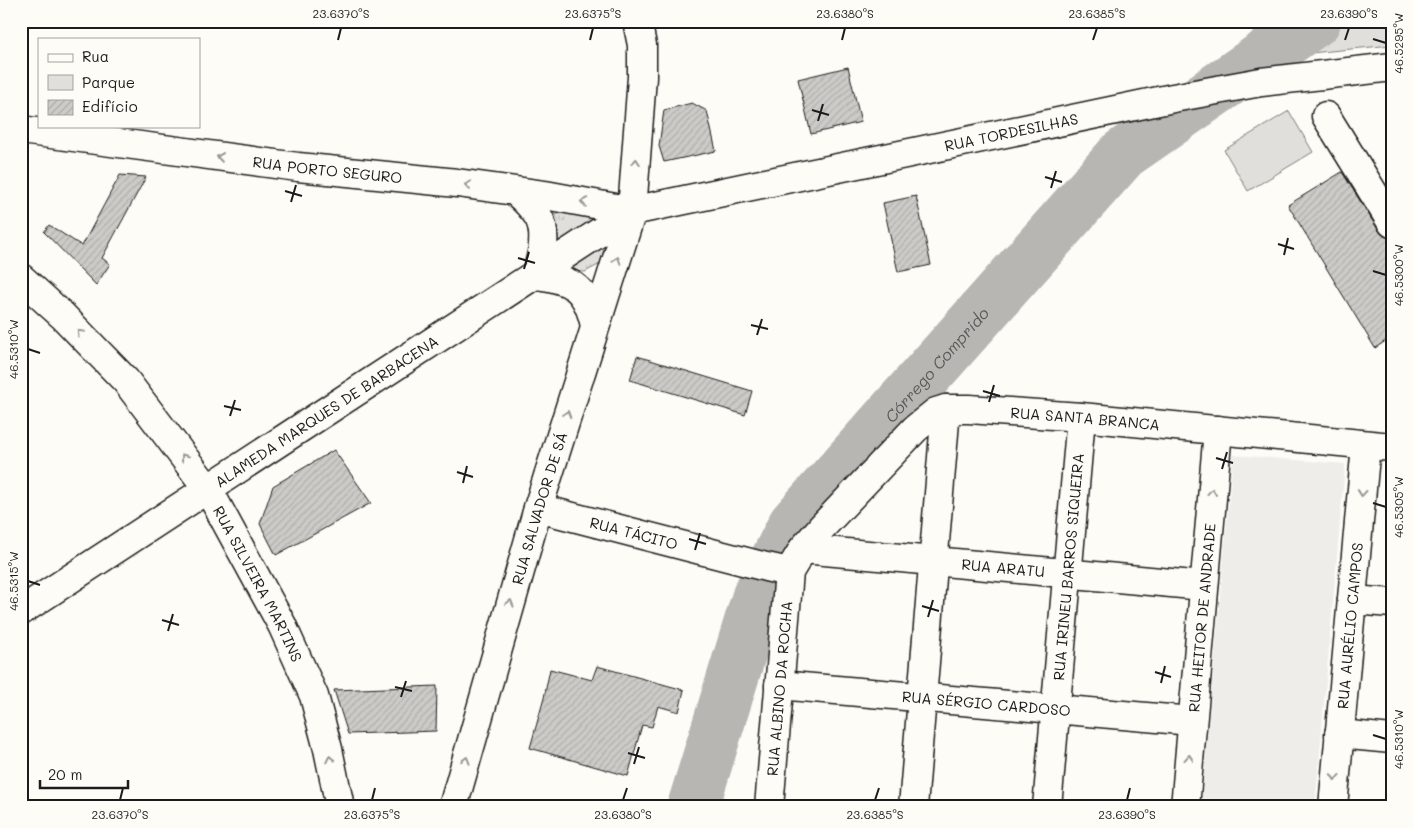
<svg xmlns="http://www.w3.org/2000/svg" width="1413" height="828" font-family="Mali,sans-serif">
  <defs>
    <pattern id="park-tufts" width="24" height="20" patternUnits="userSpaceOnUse" patternTransform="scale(1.25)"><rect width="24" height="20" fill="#e0dfdb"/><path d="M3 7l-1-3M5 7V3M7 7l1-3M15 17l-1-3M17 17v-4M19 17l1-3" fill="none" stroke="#c0bfbb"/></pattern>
    <pattern id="building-hatch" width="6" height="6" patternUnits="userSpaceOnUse" patternTransform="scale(1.25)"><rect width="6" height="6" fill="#cccbc8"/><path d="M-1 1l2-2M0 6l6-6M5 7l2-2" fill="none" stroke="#afaeab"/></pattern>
  </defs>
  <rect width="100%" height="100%" fill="#fdfcf7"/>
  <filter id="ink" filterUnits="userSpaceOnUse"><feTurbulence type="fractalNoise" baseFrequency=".02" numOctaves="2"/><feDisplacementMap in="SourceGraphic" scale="10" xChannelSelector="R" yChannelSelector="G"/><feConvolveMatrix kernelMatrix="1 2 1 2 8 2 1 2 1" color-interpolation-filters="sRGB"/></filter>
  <g filter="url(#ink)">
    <path fill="#eeede9" d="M1233 455 1345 464 1315 807H1201Z"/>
    <path fill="#e0dfdb" stroke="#7e7e7c" d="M1269 21H1392V45L1249 59 1262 25Z
      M1289 111 1313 152 1248 191 1224 150Z"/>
    <path fill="url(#park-tufts)" stroke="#7e7e7c" d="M569 208 594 211 614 247 604 262 585 272 568 271 548 244 553 217Z"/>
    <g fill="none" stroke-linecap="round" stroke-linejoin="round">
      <path stroke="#b7b6b2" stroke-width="52" id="s1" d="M693 807 758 596 794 524 1123 154 1315 21"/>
    </g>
    <path fill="url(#building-hatch)" stroke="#1c1c1c" d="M848 67 861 122 811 134 798 79Z
      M692 103 707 111 716 151 664 162 659 146 664 110Z
      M1342 172 1379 231 1384 236 1392 239V337L1375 348 1288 205Z
      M120 175 146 177 102 258 110 264 96 285 44 232 49 225 82 246Z
      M916 196 931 265 898 272 883 203Z
      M637 356 752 391 745 415 630 380Z
      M334 450 371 503 276 555 260 524 273 486Z
      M597 666 684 690 679 712 658 706 652 727 642 725 628 776 530 748 544 698 550 669 592 680Z
      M437 686 436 731 348 734 334 690Z"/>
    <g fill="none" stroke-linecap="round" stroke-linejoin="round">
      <defs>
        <g id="minor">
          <path d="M1326 116 1392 223"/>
          <path id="s2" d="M21 130 298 167 457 183 545 195 632 211 1173 98 1261 82 1392 67"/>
          <path d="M516 192C524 199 532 207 538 216 548 233 542 257 536 275 573 279 587 289 595 326"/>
          <path id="s3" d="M21 278 63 316 126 381 208 489 282 625 314 696 328 749 340 807"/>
          <path id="s4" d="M538 508 766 567 789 572"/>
          <path id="s5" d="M803 549 1204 586"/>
          <path d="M1352 600 1392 603"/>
          <path id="s6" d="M21 611 632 211"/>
          <path id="s7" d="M779 685 1192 721"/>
          <path d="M1339 734 1392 739"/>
          <path id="s8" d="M453 807 538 508 632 211 642 77V45L637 21"/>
          <path id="s9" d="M769 807 789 572 803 549 821 528 915 429 936 412 946 409H969L1081 417 1392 447"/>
          <path d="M913 807 946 409"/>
          <path id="s10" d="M1047 807 1081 417"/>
          <path id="s11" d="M1185 807 1218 430"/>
          <path id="s12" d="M1333 807 1366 445"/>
        </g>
      </defs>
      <use href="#minor" stroke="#1c1c1c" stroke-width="31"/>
      <use href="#minor" stroke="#fdfcf7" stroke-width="28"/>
    </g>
    <defs><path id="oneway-chevron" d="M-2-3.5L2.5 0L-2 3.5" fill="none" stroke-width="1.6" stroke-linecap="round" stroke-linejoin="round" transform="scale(1.25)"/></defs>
    <g stroke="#989794">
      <use href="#oneway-chevron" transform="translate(220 157) rotate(-172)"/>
      <use href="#oneway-chevron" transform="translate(636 162) rotate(-86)"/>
      <use href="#oneway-chevron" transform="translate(468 185) rotate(-172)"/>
      <use href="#oneway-chevron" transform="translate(584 202) rotate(-170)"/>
      <use href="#oneway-chevron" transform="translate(617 260) rotate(-72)"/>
      <use href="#oneway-chevron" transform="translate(80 333) rotate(-134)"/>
      <use href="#oneway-chevron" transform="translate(567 414) rotate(-72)"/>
      <use href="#oneway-chevron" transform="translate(184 457) rotate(-127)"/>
      <use href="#oneway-chevron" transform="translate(1212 492) rotate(-85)"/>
      <use href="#oneway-chevron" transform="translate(1362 493) rotate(95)"/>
      <use href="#oneway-chevron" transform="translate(510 603) rotate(-74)"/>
      <use href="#oneway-chevron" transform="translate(1189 758) rotate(-85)"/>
      <use href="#oneway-chevron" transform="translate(330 759) rotate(-102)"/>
      <use href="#oneway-chevron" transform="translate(466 760) rotate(-74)"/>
      <use href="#oneway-chevron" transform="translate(1335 777) rotate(95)"/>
    </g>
  </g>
  <path fill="none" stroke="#1c1c1c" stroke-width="2" d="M1373 39 1386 43M338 40 341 28M590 40 593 28M842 40 845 28M1093 40 1097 28M1345 40 1349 28M812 110 829 115M818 121 823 104M1045 177 1062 182M1051 188 1056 171M285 191 302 196M291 202 296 185M1278 244 1294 249M1284 255 1288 238M518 258 535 263M524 269 529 252M1373 271 1386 275M751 325 768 329M757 335 762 319M28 349 40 353M983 391 1000 396M989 402 994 385M224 406 241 410M230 416 235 400M1216 458 1233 463M1222 469 1227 452M457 472 473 477M463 483 467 466M1373 503 1386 507M689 539 706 544M695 550 700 533M28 581 40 585M922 606 939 611M928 617 933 600M162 620 179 625M168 631 173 614M1155 672 1171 677M1161 683 1165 666M395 687 412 691M401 697 406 681M1373 735 1386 739M628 753 645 758M634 764 639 747M120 800 123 788M372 800 375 788M623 800 627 788M875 800 879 788M1127 800 1130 788"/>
  <g text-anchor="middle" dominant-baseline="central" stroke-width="4" stroke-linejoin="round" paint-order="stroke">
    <g font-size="15" fill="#1c1c1c" stroke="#fdfcf7">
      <text stroke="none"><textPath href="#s2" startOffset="1004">RUA TORDESILHAS</textPath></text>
      <text stroke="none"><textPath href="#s2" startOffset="309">RUA PORTO SEGURO</textPath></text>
      <text stroke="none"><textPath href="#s6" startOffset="365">ALAMEDA MARQUES DE BARBACENA</textPath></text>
      <text stroke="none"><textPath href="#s9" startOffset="604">RUA SANTA BRANCA</textPath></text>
      <text stroke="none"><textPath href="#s8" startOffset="311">RUA SALVADOR DE SÁ</textPath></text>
      <text stroke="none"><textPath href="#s4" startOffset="99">RUA TÁCITO</textPath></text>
      <text stroke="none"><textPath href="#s5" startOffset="201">RUA ARATU</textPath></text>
      <text stroke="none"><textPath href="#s10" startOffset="241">RUA IRINEU BARROS SIQUEIRA</textPath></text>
      <text stroke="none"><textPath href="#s3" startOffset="390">RUA SILVEIRA MARTINS</textPath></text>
      <text stroke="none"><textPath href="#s11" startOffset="190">RUA HEITOR DE ANDRADE</textPath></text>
      <text stroke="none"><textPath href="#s12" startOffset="182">RUA AURÉLIO CAMPOS</textPath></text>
      <text stroke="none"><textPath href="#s9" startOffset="119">RUA ALBINO DA ROCHA</textPath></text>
      <text stroke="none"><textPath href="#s7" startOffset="208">RUA SÉRGIO CARDOSO</textPath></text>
    </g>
    <g font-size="16" font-style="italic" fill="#5a5a58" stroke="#fdfcf7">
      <text stroke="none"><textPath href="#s1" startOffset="515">Córrego Comprido</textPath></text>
    </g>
  </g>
  <rect width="1413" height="828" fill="none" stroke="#fdfcf7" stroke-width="55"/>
  <rect x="38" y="38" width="162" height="90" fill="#fdfcf7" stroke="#a3a29f"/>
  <rect x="48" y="54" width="25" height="8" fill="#fdfcf7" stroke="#a3a29f"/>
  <text x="82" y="62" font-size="15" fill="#1c1c1c">Rua</text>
  <rect x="48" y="75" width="25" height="15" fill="#e0dfdb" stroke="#a3a29f"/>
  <text x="82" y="88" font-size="15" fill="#1c1c1c">Parque</text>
  <rect x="48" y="100" width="25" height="15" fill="url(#building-hatch)" stroke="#a3a29f"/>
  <text x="82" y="112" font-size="15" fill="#1c1c1c">Edifício</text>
  <path d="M40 780v8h88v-8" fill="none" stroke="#1c1c1c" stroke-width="2.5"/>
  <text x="48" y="780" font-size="15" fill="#1c1c1c" stroke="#fdfcf7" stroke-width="4" paint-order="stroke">20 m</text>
  <rect x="28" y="28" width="1358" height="772" fill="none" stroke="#1c1c1c" stroke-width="2"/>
  <g font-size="12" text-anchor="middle" fill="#1c1c1c">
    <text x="341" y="18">23.6370°S</text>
    <text x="593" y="18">23.6375°S</text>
    <text x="845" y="18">23.6380°S</text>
    <text x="1097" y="18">23.6385°S</text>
    <text x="1349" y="18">23.6390°S</text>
    <text transform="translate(1399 43) rotate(-90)" y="4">46.5295°W</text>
    <text transform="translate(1399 275) rotate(-90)" y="4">46.5300°W</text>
    <text transform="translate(14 349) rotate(-90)" y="4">46.5310°W</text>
    <text transform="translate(1399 507) rotate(-90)" y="4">46.5305°W</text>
    <text transform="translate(14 581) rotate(-90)" y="4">46.5315°W</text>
    <text transform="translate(1399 739) rotate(-90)" y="4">46.5310°W</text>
    <text x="120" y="819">23.6370°S</text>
    <text x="372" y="819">23.6375°S</text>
    <text x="623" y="819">23.6380°S</text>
    <text x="875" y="819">23.6385°S</text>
    <text x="1127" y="819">23.6390°S</text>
  </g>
</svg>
